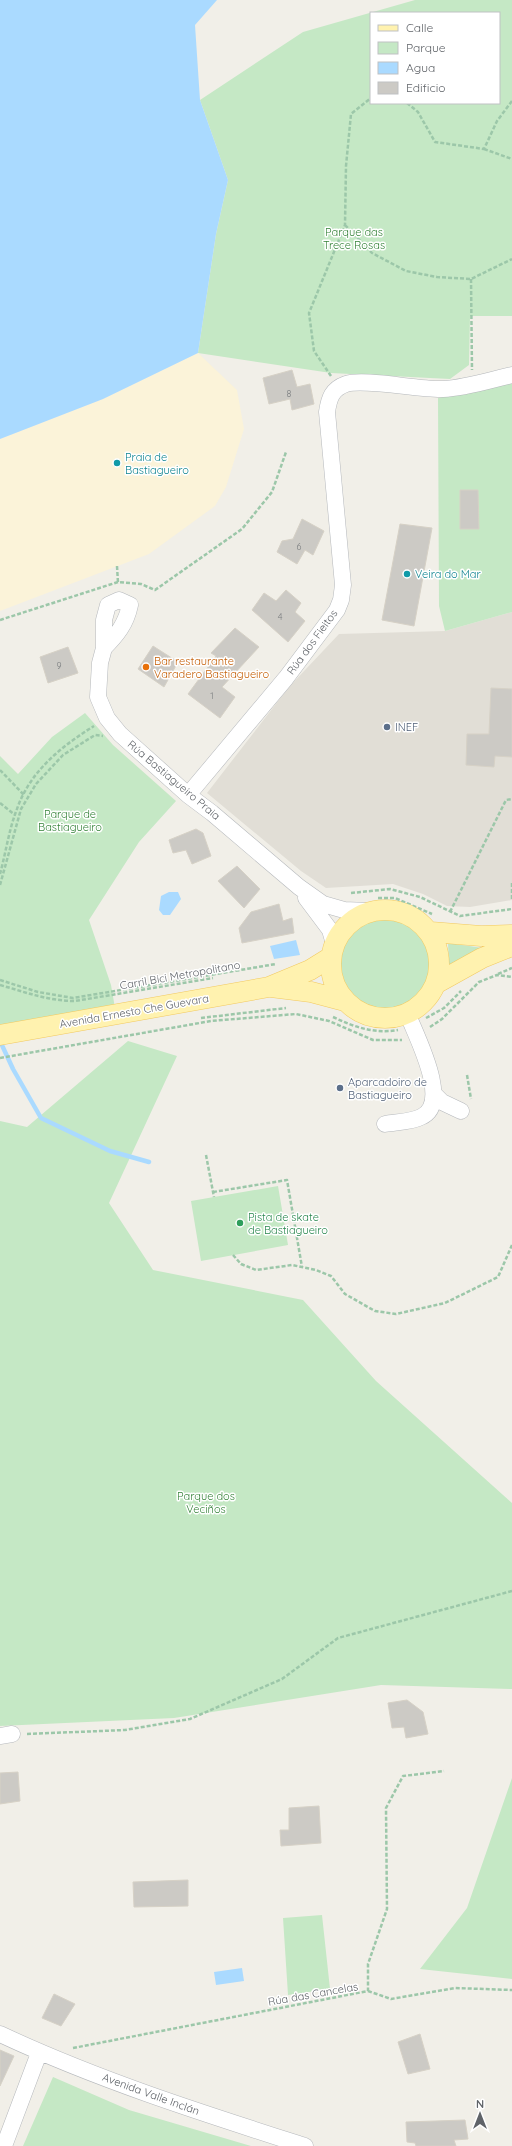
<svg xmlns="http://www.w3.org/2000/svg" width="512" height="2146" font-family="Quicksand,sans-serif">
  <rect width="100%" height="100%" fill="#f1efe8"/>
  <path fill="#e1ded6" d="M512 612V900L470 907 447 906 423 894 393 884 326 888 301 871 207 793 289 687 339 634 445 631Z"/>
  <path fill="#c5e8c5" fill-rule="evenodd" d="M415 0H512V316H470L469 365 450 379 331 373 198 353 216 234 228 180 200 100 303 32ZM371 13H499V103H371Z
    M512 382V612L445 631 439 606 438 398Z
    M85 713 113 745 176 801 139 842 89 920 111 985 115 1008 0 1027V756L18 774 52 737Z
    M339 964a46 46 0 1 1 92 0a46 46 0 1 1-92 0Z
    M448 943 483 948 449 965Z
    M128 1041 177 1056 109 1203 153 1270 303 1300 376 1381 512 1503V1689L381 1685 174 1718 0 1726V1121L27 1127Z
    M278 1186 288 1245 201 1261 191 1201Z
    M512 1778V1979L420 1969 467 1908Z
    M322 1915 330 1989 288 1995 283 1918Z
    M53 2077 129 2110 251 2146H23Z"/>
  <path fill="#fbf3d9" d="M198 353 237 390 244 429 226 487 215 506 149 554 0 611V439L103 399Z"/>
  <path fill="#aadaff" d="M0 0H217L195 25 200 100 228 180 216 234 198 353 103 399 0 439Z
    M169 892H178L181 899 170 915H163L159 910 161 896Z
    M296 940 300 955 274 959 270 946Z
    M242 1968 244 1981 216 1985 214 1972Z"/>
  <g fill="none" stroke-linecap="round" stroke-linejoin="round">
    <path stroke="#aadaff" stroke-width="4.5" d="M0 1041 13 1069 41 1118 110 1151 149 1162"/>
  </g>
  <path fill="#cccac5" stroke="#d6d1c6" d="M292 370 297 387 310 384 314 404 292 410 290 399 269 404 263 378Z
    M460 490H478L479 529H460Z
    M302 519 324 531 313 555 305 550 297 564 277 552 282 541 293 539Z
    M400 524 432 528 414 626 382 620Z
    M286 590 301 603 295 612 305 621 288 642 252 610 264 593 276 601Z
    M235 628 259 647 222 687 235 697 220 718 188 694 216 656 211 653Z
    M153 646 178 662 164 687 138 669Z
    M68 647 78 673 48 683 40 657Z
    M491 688 512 689V757L495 756 494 767 466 765 467 734H489Z
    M196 829 203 833 211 856 192 864 186 850 173 853 169 840Z
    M237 866 260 889 244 908 218 881Z
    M279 904 283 921 292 918 294 933 242 943 239 928 251 912Z
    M407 1700 423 1712 428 1734 406 1738 404 1727 392 1728 388 1703Z
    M18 1772 20 1801 0 1804V1773Z
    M319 1806 321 1843 281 1846 280 1830H289V1808Z
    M188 1880V1906L134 1907 133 1882Z
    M54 1994 75 2004 61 2026 42 2018Z
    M420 2034 430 2069 408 2074 398 2042Z
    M0 2050 14 2056 0 2086Z
    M465 2120 468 2139 454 2140 456 2146H416L415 2143 407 2142 406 2122Z"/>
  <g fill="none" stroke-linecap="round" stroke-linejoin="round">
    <defs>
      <path id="minor" d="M104 648C117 635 126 624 130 605L119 600 108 605 104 620V648L100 663 98 697 107 718 120 734 188 795 212 813 299 887 323 904 344 910 369 911
        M188 795 286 678 337 610 341 600 343 585 327 412C329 398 332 389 346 384 364 378 419 390 443 389 466 388 490 380 512 375
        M306 898 330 930 334 944
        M434 1094 442 1102 461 1111
        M385 1124C396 1122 411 1122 421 1117 452 1104 416 1036 408 1015
        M0 1736 12 1734
        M0 2034C98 2080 202 2113 305 2146
        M4 2146 39 2053"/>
      <path id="major" d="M331 964a54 54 0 1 1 108 0a54 54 0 1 1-108 0Z
        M431 932 481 936 512 935
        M437 983 482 958 512 946
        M271 987 311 992 345 1001
        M0 1035 269 987 310 970 331 957"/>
    </defs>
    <use href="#minor" stroke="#b5b8bc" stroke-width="17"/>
    <use href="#major" stroke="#f2c960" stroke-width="21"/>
    <path stroke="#9cc7a9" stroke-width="2.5" stroke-dasharray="4 2" stroke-linecap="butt" d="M407 103 418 112 435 142 484 149 497 121 512 101
      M484 149 512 159
      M345 225 372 253 406 271 437 277 471 279 512 259
      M471 279 472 370
      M331 376 314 351 309 313 345 225 346 166 351 114 371 98
      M117 566 118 583
      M0 620 118 582 141 584 155 590 242 529 272 492 286 452
      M0 770 24 795
      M0 803 15 815
      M0 874C6 852 9 829 17 809 30 771 62 746 94 726
      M512 883V901
      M0 885 21 809 36 784 63 755 95 735 103 736
      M351 893 390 889 420 897 460 916 512 909
      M378 898H395L432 914
      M450 912 506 800 512 799
      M498 974 512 968
      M0 980 38 992 73 998 276 964
      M0 985C25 992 48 1001 75 1001L213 978
      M333 1017C354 1027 374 1034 398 1030
      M201 1018 286 1008
      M426 1018 444 1008 461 991
      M430 1027 442 1019 479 982 497 975 512 977
      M0 1058 211 1021 296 1014 329 1021 373 1040H402
      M467 1075 471 1099
      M206 1155 214 1197
      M213 1192 287 1180 302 1267
      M233 1255 241 1264 256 1270 292 1265 316 1270 331 1276 345 1294 375 1311 396 1314 445 1303 498 1277 512 1245
      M27 1734 125 1730 190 1719 282 1679 338 1638 512 1591
      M368 1991 391 1999 455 1988 512 1990
      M73 2048 368 1991V1964L387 1909 386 1808 403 1776 444 1771"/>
    <use href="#minor" stroke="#fff" stroke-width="16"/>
    <use href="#major" stroke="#fff2af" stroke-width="20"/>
  </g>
  <g fill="#0f9aa8" stroke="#fff" stroke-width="1.5">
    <circle cx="117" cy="463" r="4"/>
    <circle cx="407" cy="574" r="4"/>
  </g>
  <circle fill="#e8710a" stroke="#fff" stroke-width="1.5" cx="146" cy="667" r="4"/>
  <g fill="#5c6f8a" stroke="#fff" stroke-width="1.5">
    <circle cx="387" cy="727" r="4"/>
    <circle cx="340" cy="1088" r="4"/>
  </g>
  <circle fill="#2e9e5b" stroke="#fff" stroke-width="1.5" cx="240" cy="1223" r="4"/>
  <g text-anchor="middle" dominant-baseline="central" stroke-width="3" stroke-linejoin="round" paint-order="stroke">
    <g font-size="9" fill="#7a7d7f">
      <text x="289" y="393">8</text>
      <text x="299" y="546">6</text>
      <text x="280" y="616">4</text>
      <text x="59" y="665">9</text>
      <text x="212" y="695">1</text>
    </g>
    <g font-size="11" fill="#348238" stroke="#fff">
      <text x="354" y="232">Parque das<tspan x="354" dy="13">Trece Rosas</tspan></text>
      <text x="70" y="814">Parque de<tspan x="70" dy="13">Bastiagueiro</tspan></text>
      <text x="206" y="1496">Parque dos<tspan x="206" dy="13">Veciños</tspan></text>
    </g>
    <g font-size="11" fill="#0d838f" stroke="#fff" text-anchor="start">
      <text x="125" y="457">Praia de<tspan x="125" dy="13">Bastiagueiro</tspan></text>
      <text x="415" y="574">Veira do Mar</text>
    </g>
    <g font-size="11" fill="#5f6368" stroke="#fff">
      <text transform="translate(312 642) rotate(-54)">Rúa dos Fieitos</text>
      <text transform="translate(174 780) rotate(40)">Rúa Bastiagueiro Praia</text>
      <text transform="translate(180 975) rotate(-10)">Carril Bici Metropolitano</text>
      <text transform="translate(134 1011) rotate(-10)">Avenida Ernesto Che Guevara</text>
      <text transform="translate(313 1994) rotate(-10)">Rúa das Cancelas</text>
      <text transform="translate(151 2094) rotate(20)">Avenida Valle Inclán</text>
    </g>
    <g font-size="11" fill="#c56008" stroke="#fff" text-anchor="start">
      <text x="154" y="661">Bar restaurante<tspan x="154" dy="13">Varadero Bastiagueiro</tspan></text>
    </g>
    <g font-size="11" fill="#4e5e75" stroke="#fff" text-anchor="start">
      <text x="395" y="727">INEF</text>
      <text x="348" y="1082">Aparcadoiro de<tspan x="348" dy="13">Bastiagueiro</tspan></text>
    </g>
    <g font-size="11" fill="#27864d" stroke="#fff" text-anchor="start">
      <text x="248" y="1217">Pista de skate<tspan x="248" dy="13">de Bastiagueiro</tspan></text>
    </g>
  </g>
  <rect x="370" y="12" width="130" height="92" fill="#ffffff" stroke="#bfc1c3"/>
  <rect x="378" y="25" width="20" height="6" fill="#fff2af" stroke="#bfc1c3"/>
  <text x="406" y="32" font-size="12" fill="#5f6368">Calle</text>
  <rect x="378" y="42" width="20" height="12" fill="#c5e8c5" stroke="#bfc1c3"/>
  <text x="406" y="52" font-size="12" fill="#5f6368">Parque</text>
  <rect x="378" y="62" width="20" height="12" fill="#aadaff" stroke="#bfc1c3"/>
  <text x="406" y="72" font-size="12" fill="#5f6368">Agua</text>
  <rect x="378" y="82" width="20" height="12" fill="#cccac5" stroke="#bfc1c3"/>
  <text x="406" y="92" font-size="12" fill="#5f6368">Edificio</text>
  <g transform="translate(480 2114)" stroke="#ffffff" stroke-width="3" paint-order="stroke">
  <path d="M0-3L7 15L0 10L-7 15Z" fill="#5f6368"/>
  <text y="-6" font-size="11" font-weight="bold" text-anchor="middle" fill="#5f6368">N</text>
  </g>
</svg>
